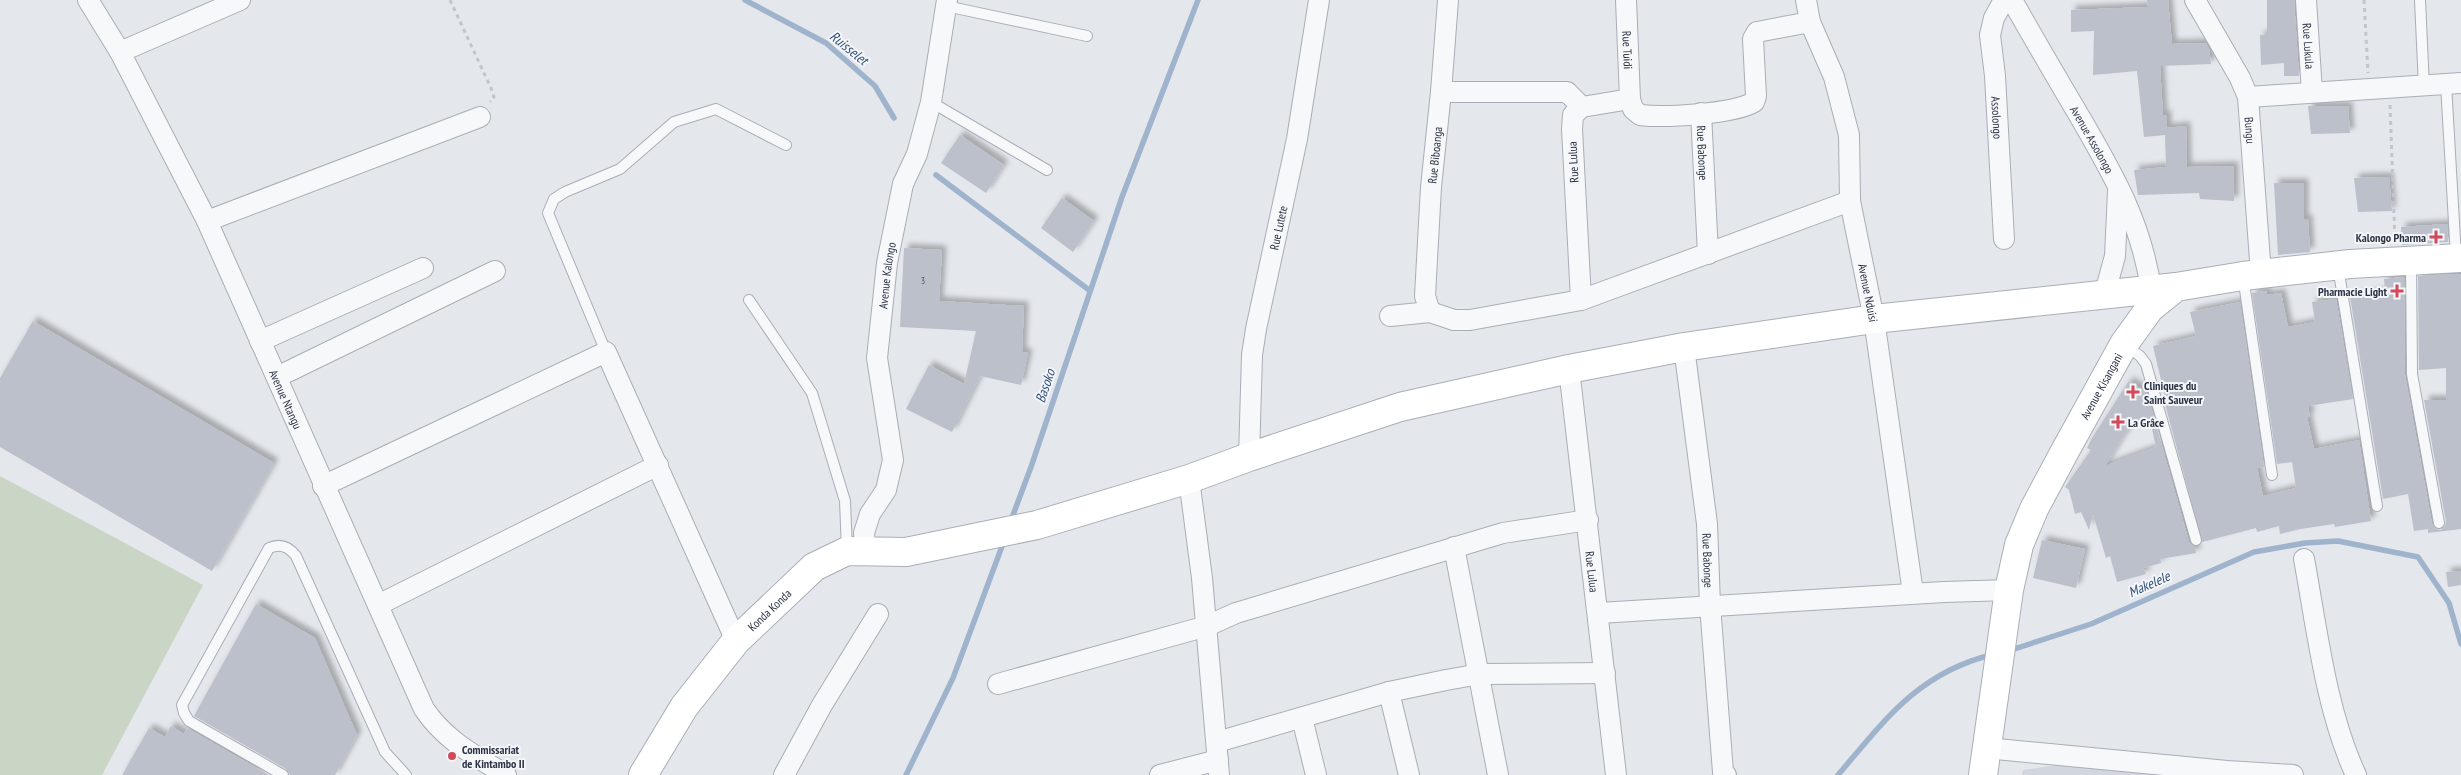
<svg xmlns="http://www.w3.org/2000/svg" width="2461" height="775" font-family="'PT Sans Narrow',sans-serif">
  <defs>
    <filter id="shadow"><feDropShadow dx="4.5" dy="-4.5" stdDeviation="2.5" flood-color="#0004"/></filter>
  </defs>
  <rect width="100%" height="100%" fill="#e4e7ec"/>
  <path fill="#d2d6de" d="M2057 765 2151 772 2181 775H2022L2023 770Z"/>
  <path fill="#c9d6c5" d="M0 476 203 585 102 775H0Z"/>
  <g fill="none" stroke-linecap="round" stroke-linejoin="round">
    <path stroke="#9fb4cc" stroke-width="5.5" d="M745 0 826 43 875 86 894 118
      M936 175 1089 290
      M1010 523 1031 467 1122 197 1198 0
      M2008 651 2091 624 2254 552 2305 543 2338 541 2418 557 2449 603 2461 644
      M906 775 953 678 1004 541
      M1838 775C1884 721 1918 673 1991 655"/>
  </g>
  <path fill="#bbc0ca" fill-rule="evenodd" filter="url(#shadow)" d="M2147 0H2168L2172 44 2206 43 2209 49 2211 64 2160 66 2163 115H2167V128L2186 126 2187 167 2234 166V201L2200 199 2199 193 2138 195 2134 170 2166 167 2165 135 2144 137 2137 71 2093 75 2094 31 2071 32V10L2148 7Z
    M2267 0H2294L2299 76H2284V63L2261 65 2260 35H2267Z
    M2308 106H2348L2350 133 2311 134Z
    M960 135 1004 165 986 193 941 163Z
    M2389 177 2392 211 2358 212 2354 178Z
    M2274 183H2304V219H2308L2310 252 2278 255Z
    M1062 198 1094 221 1073 252 1041 228Z
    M2447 224 2448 242 2402 245 2401 227Z
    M904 248 942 250 939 301 1024 306 1022 352 1028 353 1021 385 980 376 952 432 906 409 929 365 964 384 976 331 900 327Z
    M2451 274H2461V529L2428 533V529L2414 531 2408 494 2383 499 2350 297 2385 292 2384 279 2404 277 2405 375 2432 524 2436 529 2441 530 2445 526 2446 522 2424 400H2446V368L2419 370 2418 276Z
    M2266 291 2267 295 2281 293 2288 327 2315 322 2312 302 2336 299 2353 399 2308 406 2310 417H2307L2314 449 2359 440 2371 521 2335 527 2334 524 2300 529 2280 534 2279 526 2257 532 2256 528 2202 542 2165 404 2167 406 2153 346 2196 336 2190 312 2240 302 2264 467 2257 468 2263 496 2296 488 2292 462 2277 464 2252 293Z
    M33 321 274 463 212 571 0 447V378Z
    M2129 381 2147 393 2189 542 2195 547 2196 553 2160 559 2161 563 2143 568 2146 574 2117 582 2110 556 2106 558 2093 514 2089 530 2081 512 2075 514 2069 490 2065 487 2091 450 2087 448 2092 438ZM2150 420 2156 447 2105 466 2131 424Z
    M2042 540 2085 549 2076 588 2033 578Z
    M2460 571 2461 585 2448 587 2446 572Z
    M256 604 315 638 357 735 335 775H290L286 769 194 716Z
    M171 726 184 734 187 728 269 775H122L149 728 165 737Z"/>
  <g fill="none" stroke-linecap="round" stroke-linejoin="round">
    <defs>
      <path id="lane" d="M2420 0 2424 87
        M946 6 1087 36
        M2446 84 2456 257
        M931 102 1047 170
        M2411 261 2412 374 2439 523
        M2338 267 2377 506
        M2243 276 2272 475
        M749 300 812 393 845 501 847 550
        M2125 345 2140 356 2146 364 2196 540
        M606 352 548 213 554 199 565 192 620 169 674 122 716 109 786 145
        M283 775 189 721 184 713 182 705 269 548C281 543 289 547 296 556L385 752 406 775"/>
      <g id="street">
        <path id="s1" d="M88 0 120 52 207 221 424 709C445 740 474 755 506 775"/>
        <path id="s2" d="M1626 0 1630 99 1633 109 1640 115C1664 118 1734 114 1754 102L1756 96 1753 39 1757 32 1810 22"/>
        <path id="s3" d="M1806 0 1810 22 1834 77 1849 135 1850 201 1874 319 1913 593"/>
        <path id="s4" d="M2004 0 1994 18 1990 35 1995 76 2004 239"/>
        <path id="s5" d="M2012 0C2033 37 2055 75 2077 112 2111 171 2141 220 2151 289"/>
        <path id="s6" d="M2195 0 2240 78 2248 97 2261 274"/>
        <path id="s7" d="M2306 0 2312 92"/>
        <path d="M120 52 240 0"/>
        <path d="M1441 92H1567L1582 107"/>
        <path d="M2248 97C2319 92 2390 88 2461 83"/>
        <path id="s8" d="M1701 113 1708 254"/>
        <path d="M207 221 480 117"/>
        <path d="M2104 296 2115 256 2118 191"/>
        <path d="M1581 300 1572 129 1573 115 1582 107 1630 99"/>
        <path id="s9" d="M1430 312 1425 296 1431 187 1441 92 1448 0"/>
        <path d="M1390 316 1430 312 1454 320H1470L1581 300 1850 201"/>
        <path d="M260 341 423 268"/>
        <path id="s10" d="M1684 347 1707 524 1710 605 1723 772 1726 775"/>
        <path id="s11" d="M1569 369 1616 775"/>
        <path d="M277 377 495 271"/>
        <path id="s12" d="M1249 457 1252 355 1256 329 1297 139 1319 0"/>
        <path d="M1189 479 1202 578 1219 775"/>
        <path d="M323 486 606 352 736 641"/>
        <path d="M1454 547 1498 775"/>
        <path id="s13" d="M865 551 864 533 870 514 886 490 893 460 877 358 887 263 903 184 917 154 931 102 947 0"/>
        <path d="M2304 559C2317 629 2326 711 2356 775"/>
        <path d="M378 605 658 465"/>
        <path d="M1599 613 1944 592 2009 590"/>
        <path d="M998 684 1207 626 1236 613 1503 533 1588 520"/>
        <path d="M1389 692 1409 775"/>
        <path d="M1302 718 1316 775"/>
        <path d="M1217 742 1389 692 1446 680 1480 674 1605 673"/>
        <path d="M1986 748 2227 771 2293 775"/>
        <path d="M784 775 822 705 878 614"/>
        <path d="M1160 775 1218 760"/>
      </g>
      <g id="secondary">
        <path id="s14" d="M643 775 684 707 736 641 814 567 847 551 906 552 1037 525 1189 479 1249 457 1400 407 1569 369 1684 347 1874 319 2176 287"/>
        <path id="s15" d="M1983 775 2009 590 2019 545 2034 509 2065 451 2124 344 2150 308 2176 287 2243 276 2350 264 2461 258"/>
      </g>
    </defs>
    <use href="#lane" stroke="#a9aeb7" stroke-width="12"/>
    <use href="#street" stroke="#a9aeb7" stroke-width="22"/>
    <use href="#secondary" stroke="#a9aeb7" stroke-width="30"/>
    <path stroke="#c2c5cb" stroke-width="3" stroke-dasharray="4 4" stroke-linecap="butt" d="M450 0 491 88 494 97 490 102
      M2364 0 2368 73
      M2390 105 2395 241"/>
    <use href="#lane" stroke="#f7f8fa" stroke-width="10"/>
    <use href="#street" stroke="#f7f8fa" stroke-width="20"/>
    <use href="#secondary" stroke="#fff" stroke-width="28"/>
  </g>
  <g fill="#d1495b" stroke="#f4f6f9" stroke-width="2">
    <path d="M2433.5 229.5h5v5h5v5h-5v5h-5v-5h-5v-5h5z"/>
    <path d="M2394.5 283.5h5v5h5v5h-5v5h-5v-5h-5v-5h5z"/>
    <path d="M2130.5 384.5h5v5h5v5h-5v5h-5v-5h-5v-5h5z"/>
    <path d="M2115.5 414.5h5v5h5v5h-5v5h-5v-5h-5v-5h5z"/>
    <circle cx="452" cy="756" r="5"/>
  </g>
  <g text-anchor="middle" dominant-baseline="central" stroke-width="4" stroke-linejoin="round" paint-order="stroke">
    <g font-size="10" fill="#4f5766">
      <text x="923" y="280">3</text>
    </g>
    <g font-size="12" fill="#2b3445" stroke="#f4f6f9">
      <text stroke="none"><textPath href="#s7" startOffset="46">Rue Lukula</textPath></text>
      <text stroke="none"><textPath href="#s2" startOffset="50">Rue Tuidi</textPath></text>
      <text stroke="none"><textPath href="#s4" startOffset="121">Assolongo</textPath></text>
      <text stroke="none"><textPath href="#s6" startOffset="144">Bungu</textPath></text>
      <text stroke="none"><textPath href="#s5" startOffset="161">Avenue Assolongo</textPath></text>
      <text stroke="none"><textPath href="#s8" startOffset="40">Rue Babonge</textPath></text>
      <text stroke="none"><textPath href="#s9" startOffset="158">Rue Biboanga</textPath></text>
      <text transform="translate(1573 162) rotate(-93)">Rue Lulua</text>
      <text stroke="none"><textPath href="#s12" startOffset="232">Rue Lutete</textPath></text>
      <text stroke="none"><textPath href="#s13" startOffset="284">Avenue Kalongo</textPath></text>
      <text stroke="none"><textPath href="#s3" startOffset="302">Avenue Nduisi</textPath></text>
      <text stroke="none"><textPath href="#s15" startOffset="412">Avenue Kisangani</textPath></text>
      <text stroke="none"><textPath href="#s1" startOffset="446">Avenue Ntangu</textPath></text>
      <text stroke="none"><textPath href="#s10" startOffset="215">Rue Babonge</textPath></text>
      <text stroke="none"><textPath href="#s11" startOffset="204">Rue Lulua</textPath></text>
      <text stroke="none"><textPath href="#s14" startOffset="209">Konda Konda</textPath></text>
    </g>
    <g font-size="12" font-weight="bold" fill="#2b3445" stroke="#f4f6f9" text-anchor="start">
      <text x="2426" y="237" text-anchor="end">Kalongo Pharma</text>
      <text x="2387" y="291" text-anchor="end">Pharmacie Light</text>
      <text x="2144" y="385">Cliniques du<tspan x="2144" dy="14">Saint Sauveur</tspan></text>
      <text x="2128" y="422">La Grâce</text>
      <text x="462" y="749">Commissariat<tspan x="462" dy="14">de Kintambo II</tspan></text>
    </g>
    <g font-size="14" font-style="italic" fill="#34527a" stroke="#f4f6f9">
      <text transform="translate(849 48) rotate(39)">Ruisselet</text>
      <text transform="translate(1045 386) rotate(-71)">Basoko</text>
      <text transform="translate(2149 584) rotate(-24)">Makelele</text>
    </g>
  </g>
</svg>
